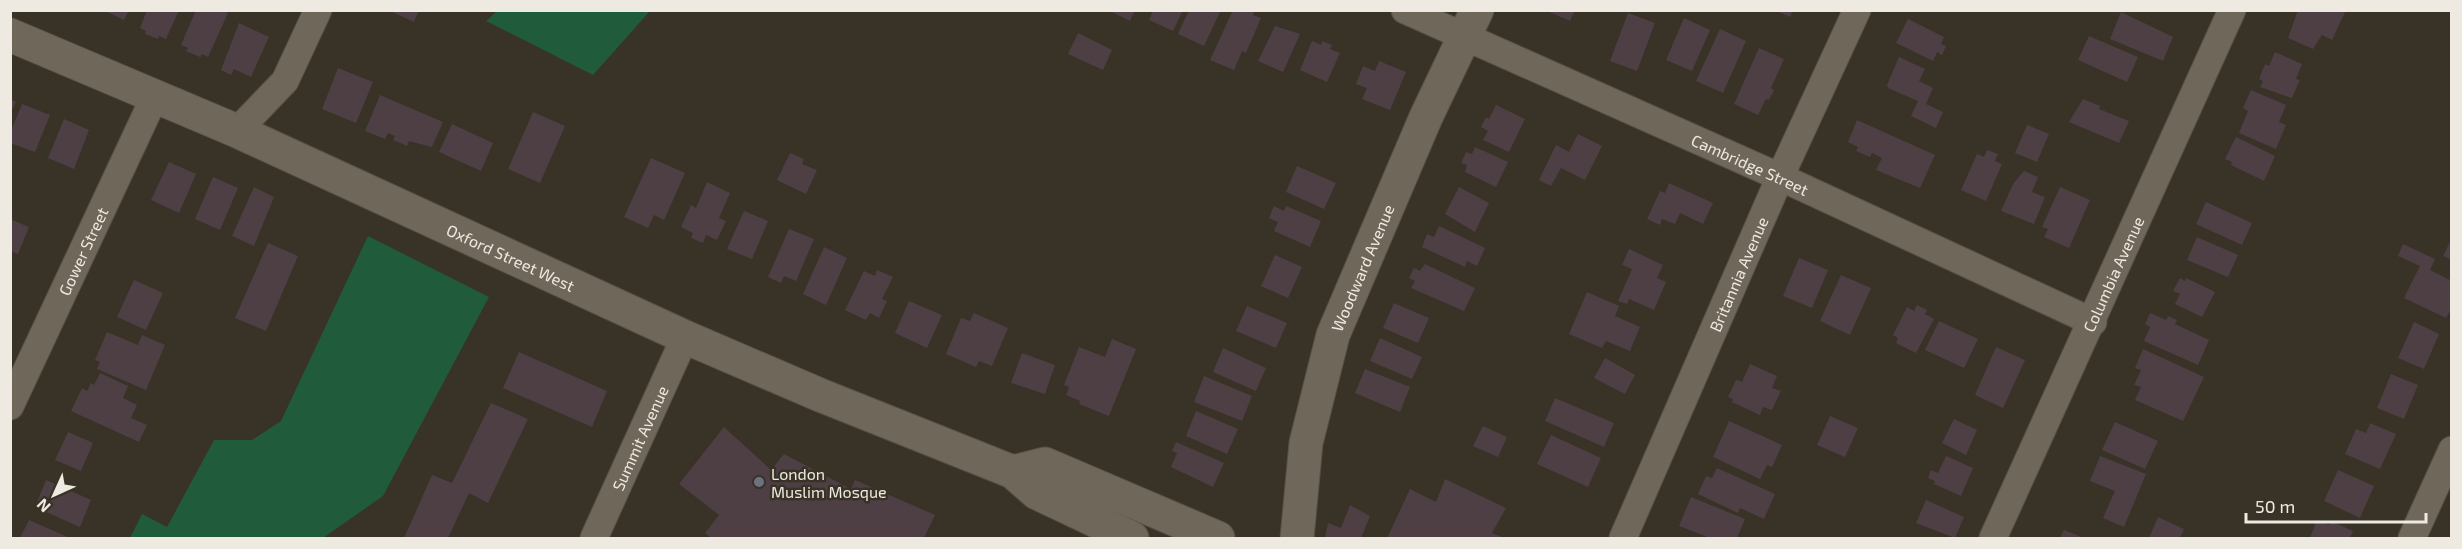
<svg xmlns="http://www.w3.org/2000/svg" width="2462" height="549" font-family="'Exo 2',sans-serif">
  <rect width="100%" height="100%" fill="#393226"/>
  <path fill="#205b3b" d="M498 10H650V11L593 75 486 21Z
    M368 236 489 297 383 496 323 538H130L142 514 167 527 214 440H252L281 421Z"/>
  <path fill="#4e3f45" d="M103 10H129L124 20Z
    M147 10H179L166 39 159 36 158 39 145 34 146 31 140 28Z
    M196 10H222L228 13 208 57 202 54 200 57 186 51 188 48 181 45Z
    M388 10H419L414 22Z
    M1108 10H1135L1130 21Z
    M1153 10H1183L1173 31 1149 20Z
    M1189 10H1221L1204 46 1178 34Z
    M1233 10H1255L1253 15 1261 18 1246 53 1242 51 1234 70 1210 60Z
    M1545 10H1575L1570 21Z
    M1774 10H1793L1790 17Z
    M2298 10H2346L2332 40 2322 35 2313 49 2288 38Z
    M2121 12 2173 37 2163 61 2110 39Z
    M1628 13 1655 23 1637 71 1610 61Z
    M1684 18 1710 30 1692 71 1666 60Z
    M1908 19 1944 37 1941 44 1946 46 1942 55 1937 52 1933 61 1896 43Z
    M239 23 269 37 251 77 234 69 231 75 221 70Z
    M1275 26 1300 34 1283 72 1258 61Z
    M1720 29 1746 41 1723 93 1696 81Z
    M1078 33 1112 50 1103 70 1068 54Z
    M2089 36 2138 57 2127 82 2078 60Z
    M1312 41 1321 45 1322 41 1332 45 1330 49 1340 53 1327 82 1300 70Z
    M1759 48 1784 59 1771 88 1774 90 1769 100 1766 99 1758 115 1734 104Z
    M2275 52 2302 64 2296 79 2300 80 2292 98 2260 87 2263 81 2259 79 2265 64 2269 66Z
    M1899 57 1925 69 1919 81 1933 88 1926 104 1943 112 1936 128 1911 116 1918 101 1888 88 1887 85Z
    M1379 61 1406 72 1390 110 1362 99 1367 88 1356 84 1363 66 1375 71Z
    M338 68 373 82 356 123 322 109Z
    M2251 90 2286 105 2279 122 2286 125 2276 149 2239 133 2248 111 2243 108Z
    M380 95 443 122 432 147 409 141 407 146 393 140 395 136 388 133 385 139 365 131Z
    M10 99 16 102 10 114Z
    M2083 99 2100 106 2099 109 2129 121 2119 143 2069 122Z
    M22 104 50 115 35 152 10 143V133Z
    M1496 105 1525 119 1509 152 1483 140 1488 131 1481 127 1486 117 1489 119Z
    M533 112 565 126 540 183 508 169Z
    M64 119 89 130 74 169 48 158Z
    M1857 120 1935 155 1920 188 1876 170 1882 158 1872 153 1870 157 1856 151 1858 147 1848 142Z
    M452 124 493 143 481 171 439 152Z
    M2027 125 2049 134 2037 162 2015 153Z
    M1578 134 1602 146 1585 180 1561 168 1551 186 1539 180 1556 145 1569 152Z
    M2236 137 2275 156 2264 181 2231 165 2232 162 2225 159Z
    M1475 147 1508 162 1496 187 1465 172 1467 165 1461 163 1466 152 1472 154Z
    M1987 150 1998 154 1995 161 2002 164 1986 201 1961 190 1977 154 1984 157Z
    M790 153 804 159 802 164 817 170 806 194 777 180Z
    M651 158 685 173 664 220 654 215 648 228 624 217Z
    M169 162 196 174 179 213 151 200Z
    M1297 166 1336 183 1324 209 1286 192Z
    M2024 171 2038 177 2032 192 2045 197 2034 224 2001 211 2013 184Z
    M213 177 238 188 220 230 195 219Z
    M707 182 730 193 719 218 726 221 717 240 706 235 703 243 691 238 693 233 681 227 691 205 696 208Z
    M1669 183 1713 203 1703 224 1680 213 1675 224 1662 219 1660 225 1647 219 1660 191 1665 193Z
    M254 187 274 197 254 246 232 236Z
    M1459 187 1489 203 1475 232 1445 214Z
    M2060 187 2090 200 2069 248 2044 237 2048 229 2042 227Z
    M2206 202 2252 223 2242 245 2196 224Z
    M1274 206 1284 211 1286 206 1321 221 1310 247 1274 231 1278 222 1269 218Z
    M744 211 768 221 752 259 727 249Z
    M10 219 29 227 18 254 10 251Z
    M1439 226 1485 248 1477 266 1467 261 1465 267 1422 247 1427 234 1434 237Z
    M789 229 814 239 796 281 784 276 781 283 768 277Z
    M2197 237 2238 255 2228 277 2187 260Z
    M2452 238V260L2443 256Z
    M268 243 298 256 266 331 235 318Z
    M2403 244 2435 259 2430 270 2452 281V308L2446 318 2404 298 2420 266 2398 256Z
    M824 247 847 258 826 305 803 294Z
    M1629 249 1663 265 1657 278 1666 282 1654 310 1629 299 1627 304 1618 301 1632 269 1622 265Z
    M1275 255 1302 267 1288 298 1261 286Z
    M1799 258 1828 270 1812 308 1783 296Z
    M1425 264 1475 288 1464 311 1411 288 1415 281 1409 278 1414 268 1420 271Z
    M877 270 893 277 882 299 887 301 879 318 870 313 866 320 845 310 864 271 875 276Z
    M1841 275 1871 288 1850 335 1820 321Z
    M2180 278 2185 281 2186 278 2215 292 2202 317 2175 304 2180 294 2173 291Z
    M134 280 163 293 146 330 117 317Z
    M1587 292 1619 306 1615 316 1640 327 1630 351 1606 341 1602 348 1569 334Z
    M909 301 942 315 927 348 895 333Z
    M1394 303 1429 318 1418 343 1383 328Z
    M1917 305 1927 310 1925 314 1934 319 1916 353 1896 343 1898 338 1893 335 1907 307 1914 311Z
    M1247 306 1287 323 1276 348 1236 331Z
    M974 313 1008 328 992 366 979 361 976 367 946 354 961 318 970 321Z
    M2150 313 2166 320 2168 316 2177 320 2175 324 2209 340 2198 365 2144 341 2150 327 2145 324Z
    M1939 321 1978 339 1964 368 1925 350Z
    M2414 322 2439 334 2424 369 2398 358Z
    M107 332 138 345 142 335 165 345 146 390 97 369 100 362 95 360Z
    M1380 338 1422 357 1412 379 1370 361Z
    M1112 339 1136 349 1109 416 1079 404 1080 401 1066 395 1069 387 1064 385 1079 347 1105 357Z
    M1996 347 2025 360 2003 408 1975 395Z
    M1223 348 1266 368 1256 391 1213 372Z
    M2143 349 2204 377 2183 421 2135 400 2141 387 2134 385 2141 370 2135 368Z
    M519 352 607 391 592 427 503 388Z
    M1022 353 1055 365 1045 394 1011 383Z
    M1605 358 1635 375 1625 394 1594 378Z
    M1750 364 1777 376 1772 388 1781 391 1772 410 1763 407 1760 415 1732 402 1733 399 1728 397 1736 380 1742 382Z
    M1365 369 1410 387 1400 412 1355 393Z
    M100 373 128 386 123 398 137 405 131 418 147 425 139 442 71 411 82 388 87 391 91 383 94 385Z
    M2391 374 2418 385 2404 419 2377 408Z
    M1204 376 1252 396 1242 421 1194 402Z
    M1555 398 1614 423 1604 447 1545 421Z
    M491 403 528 419 488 503 469 493 448 538H404L432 475 452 483Z
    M1196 411 1238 429 1227 454 1186 436Z
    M1830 416 1858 428 1845 457 1817 445Z
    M1954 419 1977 430 1966 455 1942 443Z
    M1729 421 1782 445 1772 467 1767 465 1760 479 1713 457Z
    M2115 422 2158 441 2145 469 2102 450Z
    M2370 423 2396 434 2380 469 2345 454 2356 429 2366 433Z
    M1483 426 1507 437 1498 457 1473 446Z
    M724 427 771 470 784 454 851 489 855 480 935 515 924 538H711L705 533 719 515 679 484Z
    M68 432 93 443 81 471 55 460Z
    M1551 435 1601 458 1588 487 1537 464Z
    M1176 442 1224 463 1213 487 1171 467 1177 453 1172 451Z
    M1946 456 1973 468 1961 496 1934 484 1935 481 1928 478 1931 470 1938 473Z
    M2100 456 2146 474 2124 527 2103 518 2115 491 2090 481Z
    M1717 468 1775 494 1764 519 1740 508 1738 513 1698 494 1706 476 1712 478Z
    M2338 470 2374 486 2360 518 2324 501Z
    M1445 479 1506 508 1492 533 1505 538H1387L1410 489 1436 502Z
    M46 480 91 500 80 527 35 507Z
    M1691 497 1745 519 1737 538H1710L1679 526Z
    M1926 500 1964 517 1955 538 1916 523Z
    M1350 505 1370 516 1361 538H1325L1328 523 1341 528Z
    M2158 517 2184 529 2180 538H2149Z
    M29 520 70 538H20Z
    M2317 520 2329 525 2331 521 2353 531 2350 538H2310Z
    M2064 530 2084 538H2060Z"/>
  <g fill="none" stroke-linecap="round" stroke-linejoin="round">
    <defs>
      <g id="street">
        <path id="s1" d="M1405 10 1780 177 2093 322"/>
        <path d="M237 131 285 81 318 10"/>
        <path id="s2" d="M10 406 155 96"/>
        <path id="s3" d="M594 538 685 337"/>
        <path id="s4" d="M1623 538 1780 177 1857 10"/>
        <path id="s5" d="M1993 538 2232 10"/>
        <path d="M2412 538 2452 450"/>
      </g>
      <g id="secondary">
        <path id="s6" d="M10 35 237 131 685 337 820 395 1013 472 1037 493 1132 538"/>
        <path d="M1013 472 1045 464 1218 538"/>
        <path id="s7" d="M1297 538 1306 443 1333 335 1426 117 1477 10"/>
      </g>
    </defs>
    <use href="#street" stroke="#565046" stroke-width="29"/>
    <use href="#secondary" stroke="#565046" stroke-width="35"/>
    <use href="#street" stroke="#6f6759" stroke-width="27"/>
    <use href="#secondary" stroke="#6f6759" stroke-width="33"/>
  </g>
  <circle fill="#6b7280" stroke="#393226" stroke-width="2" cx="759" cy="482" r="6"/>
  <g text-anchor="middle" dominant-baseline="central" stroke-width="5" stroke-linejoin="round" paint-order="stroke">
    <g font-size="16" fill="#eee9e1" stroke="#393226">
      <text stroke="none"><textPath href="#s1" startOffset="378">Cambridge Street</textPath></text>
      <text stroke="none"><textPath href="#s2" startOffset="171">Gower Street</textPath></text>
      <text stroke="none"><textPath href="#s6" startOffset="548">Oxford Street West</textPath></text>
      <text stroke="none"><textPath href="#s7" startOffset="280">Woodward Avenue</textPath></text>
      <text stroke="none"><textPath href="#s4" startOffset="288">Britannia Avenue</textPath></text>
      <text stroke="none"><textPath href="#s5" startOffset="290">Columbia Avenue</textPath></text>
      <text stroke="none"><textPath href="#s3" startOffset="110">Summit Avenue</textPath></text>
    </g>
    <g font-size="16" fill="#eee9e1" stroke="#393226" text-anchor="start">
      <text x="771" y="473">London<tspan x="771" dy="18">Muslim Mosque</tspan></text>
    </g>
  </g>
  <rect width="2462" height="549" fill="none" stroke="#eee9e1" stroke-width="24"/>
  <g transform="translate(54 495) rotate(225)" stroke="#393226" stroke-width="4.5" paint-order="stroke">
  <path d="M0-4.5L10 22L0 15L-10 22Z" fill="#eee9e1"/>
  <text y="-9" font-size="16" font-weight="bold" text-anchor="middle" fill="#eee9e1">N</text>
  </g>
  <path d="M2246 513v9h180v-9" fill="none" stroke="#eee9e1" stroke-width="3"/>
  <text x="2255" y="513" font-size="18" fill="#eee9e1" stroke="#393226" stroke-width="4.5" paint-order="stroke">50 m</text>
</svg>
